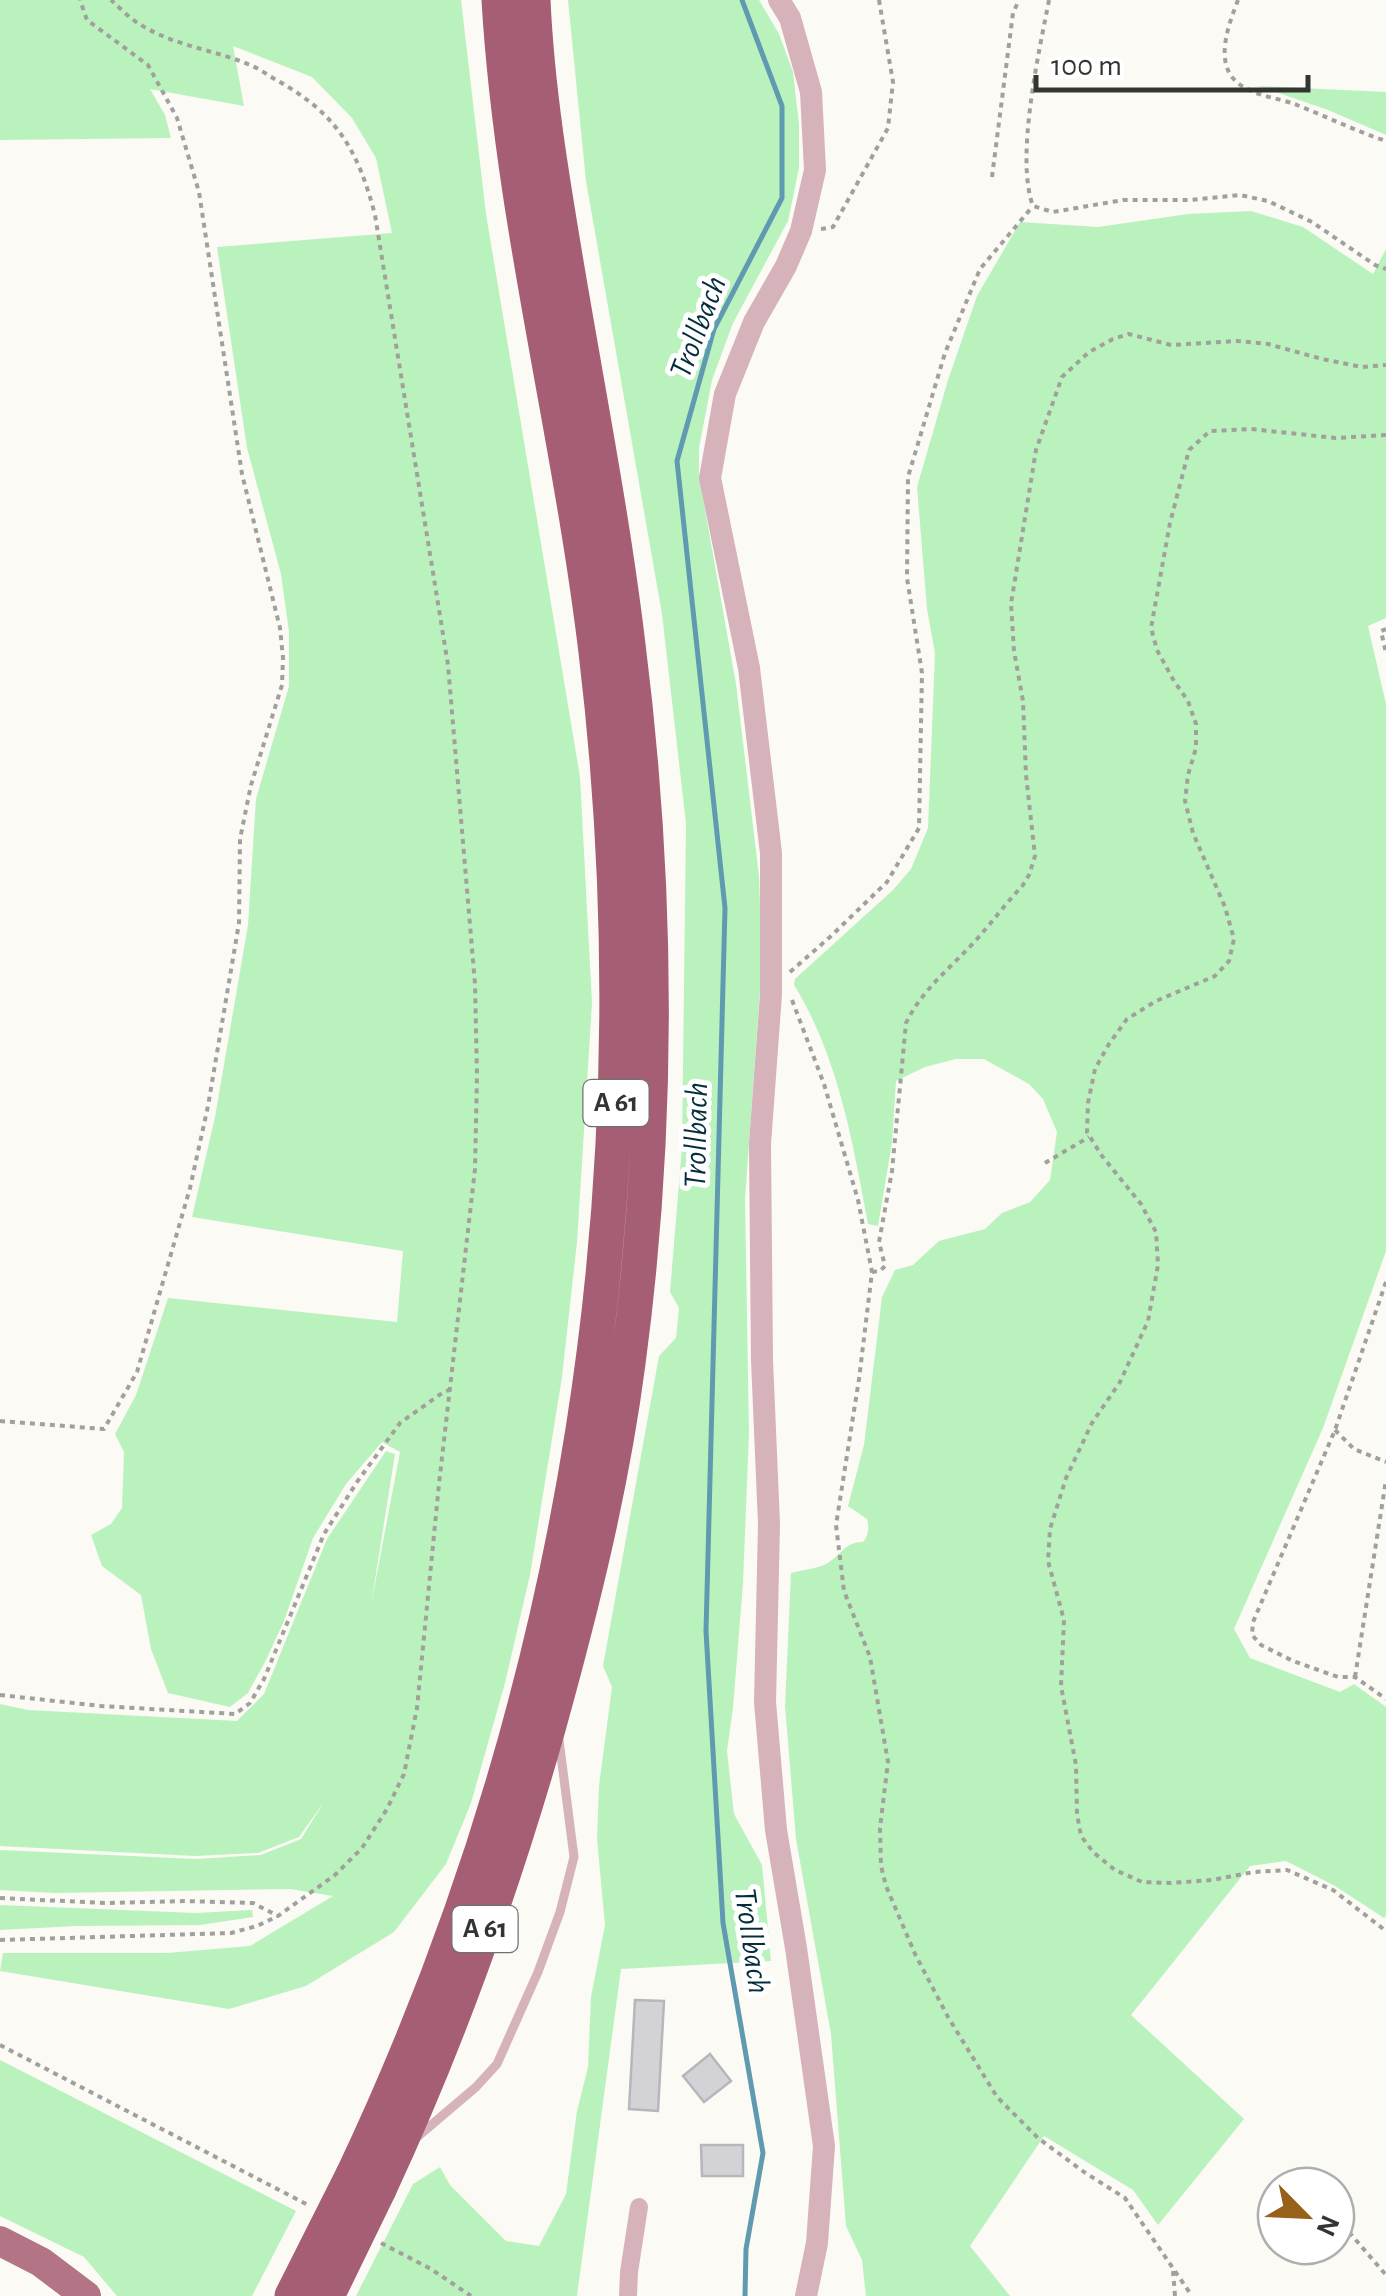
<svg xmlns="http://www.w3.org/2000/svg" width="1386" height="2296" font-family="'Alegreya Sans',sans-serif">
  <rect width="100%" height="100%" fill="#fbfaf5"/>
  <path fill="#baf2be" d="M0 0H461L486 214 580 777 592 1003 577 1242 562 1377 530 1575 505 1683 471 1803 446 1864 394 1932 306 1986 229 2009 0 1971 3 1953H167L250 1946 333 1896 290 1889 55 1893 0 1890V1850L196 1859 261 1855 301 1839 324 1802 299 1837 258 1853 195 1856 0 1846V1704L28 1710 237 1721 264 1694 327 1539 386 1451 395 1454 371 1605 400 1452 382 1442 346 1484 313 1538 284 1621 266 1660 248 1693 230 1707 168 1693 151 1649 141 1595 102 1566 91 1535 111 1524 122 1508 124 1452 115 1434 136 1395 168 1298 397 1322 403 1251 192 1217 215 1117 248 925 256 799 289 686V632L281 574 247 448 217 247 392 233 376 158 352 118 312 77 233 46 244 106 150 89 165 115 171 138 0 140Z
    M568 0H759L779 34 793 72 799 124V168L788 221 733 323 712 380 699 448V476L736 684 759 876 762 961 745 1200 749 1433 743 1583 733 1708 727 1751 734 1814 762 1865 771 1961 621 1969 577 2296H356L413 2184 440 2167 450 2185 506 2241 539 2246 566 2194 577 2111 588 2067 591 1997 605 1925 597 1839 599 1786 612 1687 603 1666 659 1356 676 1338 679 1308 670 1292 682 1147 686 824 662 614 586 181Z
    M1258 86 1386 92V135L1328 110Z
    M1251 211 1303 227 1373 274 1386 249V618L1368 626 1386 704V1251L1323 1428 1234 1629 1250 1658 1340 1692 1354 1684 1386 1707V1916L1384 1918 1335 1886 1286 1861 1250 1866 1131 2015 1244 2119 1158 2225 1133 2190 1044 2136 970 2246 1010 2296H866L862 2260 846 2226 831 2034 796 1839 785 1706 791 1573C801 1570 816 1569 826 1564 841 1556 844 1542 863 1542 869 1535 869 1528 867 1519L848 1506 864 1445 882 1297 895 1270 913 1265 939 1241 985 1229 1002 1213 1030 1202 1050 1180 1057 1132 1043 1099 1029 1084 984 1059H956L925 1067 896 1081 892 1143 878 1226 868 1224C853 1143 838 1056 794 985L795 979 893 890 911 869 928 828 935 653 927 609 917 487 948 380 977 296 1020 222 1098 227 1188 214Z
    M0 1905 196 1913 252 1910 253 1917 200 1925 77 1926 0 1930Z
    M0 2060 296 2211 252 2296H117L84 2257 0 2216Z"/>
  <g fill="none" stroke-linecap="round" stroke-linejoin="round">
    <path stroke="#5f9ab1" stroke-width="5" d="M742 0 782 106V198L714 329 677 461 725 908 706 1631 723 1923 763 2153 746 2249 745 2296"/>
  </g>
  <path fill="#d3d2d7" stroke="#b6b6bb" stroke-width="2.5" d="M635 2000 664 2001 658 2111 629 2109Z
    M710 2054 731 2081 704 2102 683 2076Z
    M701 2145H743V2176H702Z"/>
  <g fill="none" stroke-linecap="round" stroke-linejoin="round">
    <path stroke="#a1a09d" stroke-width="4" stroke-dasharray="5 5" stroke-linecap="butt" d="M1049 0C1039 52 1015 158 1033 206L1053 212 1123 200H1191L1240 195 1268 201 1312 222 1375 265 1386 269
      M1238 0C1230 21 1216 56 1232 77 1247 96 1277 97 1297 105 1327 117 1356 131 1386 141
      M992 177 1013 13 1019 0
      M821 229 833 227 888 128 893 82 879 0
      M1386 435 1336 438 1251 429 1210 431 1189 450 1170 523 1151 628 1157 650 1174 681 1188 701 1196 724V748L1188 775 1185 801 1193 833 1225 907 1234 939 1229 961 1215 976 1156 1001 1127 1019 1109 1044 1095 1069 1088 1103 1087 1132 1102 1156 1141 1204 1156 1232 1158 1265 1148 1321 1120 1382 1092 1423 1066 1478 1050 1529 1048 1561 1064 1620 1061 1686 1076 1765 1077 1814 1081 1836 1093 1852 1115 1870 1142 1882 1171 1883 1212 1880 1254 1872 1287 1870 1333 1890 1386 1931
      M1386 629 1381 631 1386 653
      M790 972 830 937 887 882 919 828 922 673 907 578 908 477 945 353 980 269 1033 206
      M792 1000 824 1084 858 1200 872 1272 859 1379 836 1525 844 1591 870 1657 888 1762 880 1828 881 1866 886 1886 915 1954 948 2017 997 2097 1038 2138 1084 2172 1125 2198 1192 2296
      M1045 1163 1089 1137
      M872 1272 880 1271 885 1266 879 1242 892 1171 906 1023C923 988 952 967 977 939 993 921 1007 902 1023 885L1029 875 1035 856 1026 775 1023 701 1014 651 1011 604 1036 450 1062 377 1089 352 1113 339 1129 334 1171 345 1237 341 1268 344 1322 359 1362 367 1386 365
      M1386 1282 1335 1430 1253 1622 1252 1635 1261 1645 1293 1661 1338 1677H1355L1386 1699
      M0 1421 104 1429 137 1372 190 1188 208 1106 239 923 240 839 251 785 282 685 283 658 280 628 242 474 199 192 177 118 148 65 87 20 80 0
      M1335 1430 1354 1449 1386 1462
      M1355 1677 1386 1480
      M0 1695 101 1706 235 1714 250 1703 264 1679 324 1534 357 1482 400 1423 445 1391 451 1390
      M0 1898 105 1903 185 1901 253 1903 278 1916
      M0 1940 231 1933 257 1926 278 1916 335 1875 362 1848 387 1809 404 1774 417 1708 439 1484 475 1169 477 1075 475 984 448 665 375 215C358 150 337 114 278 81 269 76 260 69 250 65 215 50 175 46 141 25 130 19 120 8 111 0
      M0 2045 310 2206
      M1336 2217 1386 2275
      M381 2243 431 2269 471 2296
      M1173 2271 1175 2296"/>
    <path stroke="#d6b2bb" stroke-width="9" d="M416 2138 476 2087 497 2064 538 1972 560 1912 574 1857 559 1740"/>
    <path stroke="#d6b2bb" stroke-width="18" d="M628 2296 629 2272 639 2207"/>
    <path stroke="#d6b2bb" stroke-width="22" d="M779 0 790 18 811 92 815 170 801 231 786 266 754 322 725 394 710 478 749 668 771 853V994L760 1144 762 1360 769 1524 765 1702 776 1830 796 1948 824 2146 817 2243 806 2296"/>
    <path stroke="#b37586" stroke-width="30" d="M0 2241 41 2262 86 2296"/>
    <path stroke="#a55e74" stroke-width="35" d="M353 2175C579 1697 659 1176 596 652 570 434 512 220 499 0
      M379 2189C449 2039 504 1884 549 1725 582 1606 612 1486 628 1363 660 1125 658 883 628 645 613 519 588 393 567 268 552 179 537 90 533 0"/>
    <path stroke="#a55e74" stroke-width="35" d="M292 2296 353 2175
      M327 2296 379 2189"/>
  </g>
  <g text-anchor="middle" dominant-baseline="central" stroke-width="10" stroke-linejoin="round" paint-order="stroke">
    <g fill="#fff" stroke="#717170" stroke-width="2.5">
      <rect x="583.5" y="1080" width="65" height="46" rx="8"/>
      <rect x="452.5" y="1906" width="65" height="46" rx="8"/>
    </g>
    <g font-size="28" font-weight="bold" fill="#343432">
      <text x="616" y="1103">A 61</text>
      <text x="485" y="1929">A 61</text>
    </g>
    <g font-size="32" font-style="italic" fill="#052e3d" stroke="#fff">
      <text transform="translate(698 327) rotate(-69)">Trollbach</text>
      <text transform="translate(696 1135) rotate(-89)">Trollbach</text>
      <text transform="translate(752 1941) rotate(82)">Trollbach</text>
    </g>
  </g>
  <g transform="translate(1306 2216) rotate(114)"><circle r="48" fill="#ffffff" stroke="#aeaead" stroke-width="2.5"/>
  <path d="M0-8L18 38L0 25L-18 38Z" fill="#98611a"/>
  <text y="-15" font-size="28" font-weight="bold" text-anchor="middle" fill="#343432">N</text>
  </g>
  <path d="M1036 75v15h272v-15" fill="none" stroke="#343432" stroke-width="5"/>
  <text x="1051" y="75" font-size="30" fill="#343432" stroke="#ffffff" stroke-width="8" paint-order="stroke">100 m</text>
</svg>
